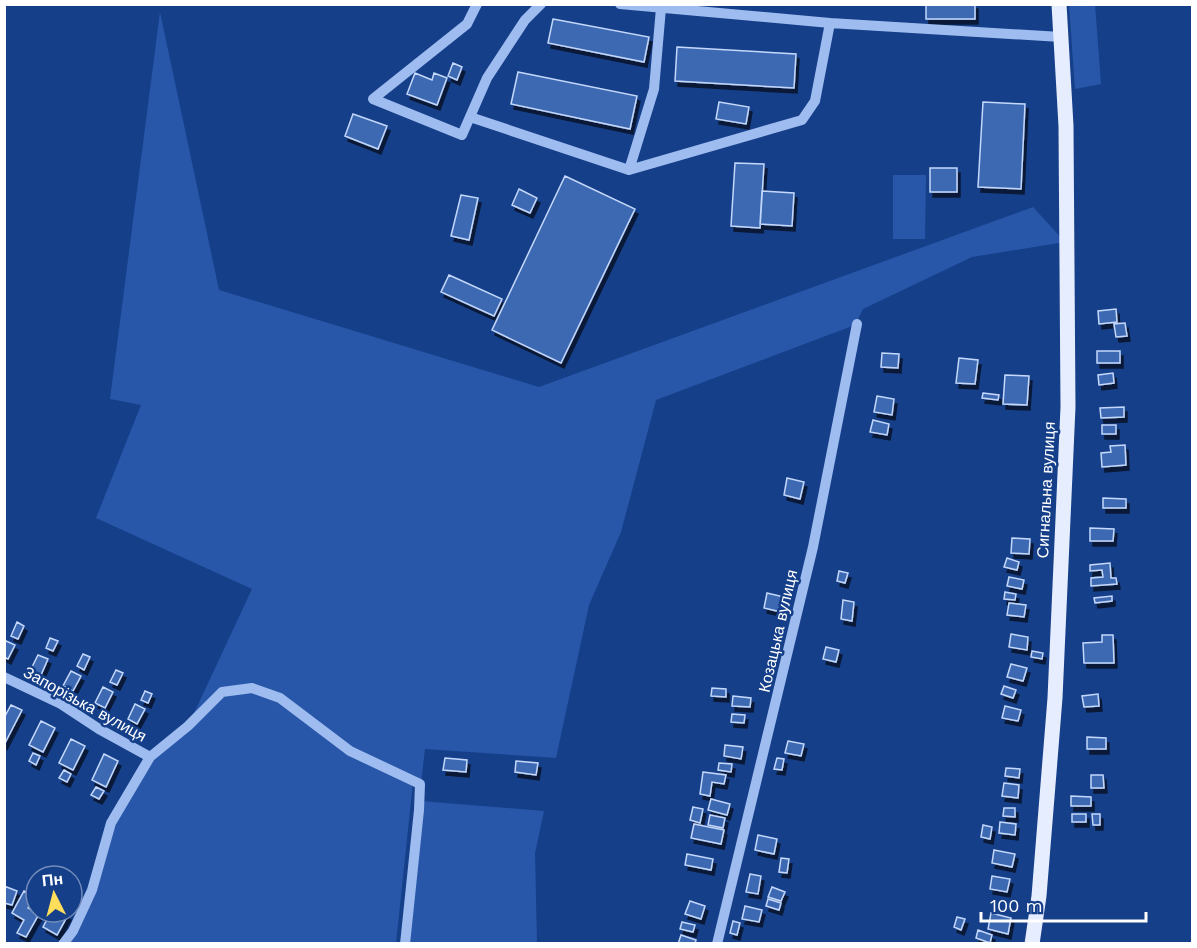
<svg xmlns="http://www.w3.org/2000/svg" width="1197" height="948" font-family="'Work Sans',sans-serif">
  <defs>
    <filter id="shadow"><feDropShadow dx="3" dy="5" stdDeviation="0" flood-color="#0009"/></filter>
  </defs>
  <rect width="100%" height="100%" fill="#163f8a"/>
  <path fill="#2857a9" d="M1069 5H1095L1101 84 1075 89Z
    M160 12 219 290 539 387 1033 207 1065 242 972 257 863 309 855 325 656 400 621 532 589 605 556 758 425 749 421 783 350 750 280 698 252 687 221 691 188 726 252 589 96 518 141 405 110 399Z
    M893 175H926L925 239H893Z
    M252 689 279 699 349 751 413 782 396 943 64 944 74 931 106 841 150 758 222 693Z
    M420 801 544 811 535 853 537 943 406 944Z"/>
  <path fill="#3e69b3" stroke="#c4d8fb" stroke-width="1.5" filter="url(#shadow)" d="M926 4H975V19H926Z
    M553 19 649 37 644 62 548 43Z
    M677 47 796 54 794 88 675 81Z
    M453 63 462 67 457 80 448 76Z
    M518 72 637 96 630 129 511 104Z
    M415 73 432 80 434 73 447 78 437 105 407 94Z
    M719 102 749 107 746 124 716 119Z
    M983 102 1025 104 1021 189 978 187Z
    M353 114 387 126 378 149 345 136Z
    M735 163 764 164 760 228 731 226Z
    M930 168H957V192H930Z
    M565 176 635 209 561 363 492 330Z
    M519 189 537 198 530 213 512 205Z
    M762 191 794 193 792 226 760 224Z
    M461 195 478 198 469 240 451 236Z
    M449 275 502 299 494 316 441 292Z
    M1116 309 1117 322 1099 324 1098 311Z
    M1125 323 1127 336 1116 337 1114 324Z
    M1097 351H1120V363H1097Z
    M882 353 899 354 898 368 881 367Z
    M959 358 978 360 975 384 956 383Z
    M1113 373 1114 383 1099 385 1098 375Z
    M1005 375 1029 376 1027 405 1003 404Z
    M983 393 999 395 998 400 982 398Z
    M877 396 894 399 892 415 874 412Z
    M1124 407V417L1101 418 1100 408Z
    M873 420 889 424 887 435 870 432Z
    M1102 425H1116V434H1102Z
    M1125 445 1126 465 1102 467 1101 453 1111 452 1110 446Z
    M787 478 804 482 800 499 784 495Z
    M1103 498 1126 499V508H1103Z
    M1090 528 1114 529 1113 541H1090Z
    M1012 538 1030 539 1029 554 1011 553Z
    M1007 558 1019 562 1017 570 1004 567Z
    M1110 563 1111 578H1116L1117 584 1091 586V578L1103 577 1102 570 1090 571V565Z
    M839 571 848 573 845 583 837 581Z
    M1009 577 1024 580 1022 589 1007 586Z
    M1005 592 1016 594 1015 600 1004 599Z
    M767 593 784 597 781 612 764 608Z
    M1112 596V601L1095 603 1094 598Z
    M843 600 854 602 852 621 841 619Z
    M1009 603 1026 605 1024 617 1007 615Z
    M17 622 24 626 18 639 11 636Z
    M1011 634 1028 637 1027 650 1009 647Z
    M1102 635H1113L1114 663H1084L1083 643 1102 642Z
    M50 638 58 641 53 651 46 648Z
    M4 640 15 645 8 659 4 657Z
    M826 647 839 650 836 662 823 659Z
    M1032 651 1043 653 1042 659 1031 657Z
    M83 654 90 657 84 670 77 666Z
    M38 655 48 659 41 675 30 671Z
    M1011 664 1027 668 1023 681 1007 677Z
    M116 670 123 673 117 685 110 682Z
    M71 671 81 676 73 691 63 686Z
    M1004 686 1016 690 1013 698 1001 694Z
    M103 687 113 692 105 708 95 703Z
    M712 688 726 689V697L711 696Z
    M145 691 152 694 148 703 141 700Z
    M1098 694 1099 706 1084 707 1082 696Z
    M733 696 751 698 750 707 732 706Z
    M135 704 145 709 137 724 128 719Z
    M11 705 22 710 4 745V718Z
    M1005 706 1021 710 1018 721 1002 718Z
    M732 714 745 715 744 723 731 722Z
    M41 721 55 728 43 752 29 745Z
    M1087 737 1106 738V749H1087Z
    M71 739 85 746 73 770 59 763Z
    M788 741 804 744 801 756 785 753Z
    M725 745 743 747 741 759 724 756Z
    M33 753 40 756 36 765 29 761Z
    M104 754 118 761 106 787 92 780Z
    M445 758 467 760 466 772 443 770Z
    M777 758 784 759 782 770 774 769Z
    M516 761 538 763 536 775 515 772Z
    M719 763 732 764 731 772 718 770Z
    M1006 768 1020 769 1019 778 1005 776Z
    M64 770 71 774 67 782 59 778Z
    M703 772 726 775 724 784 712 782 710 796 700 794Z
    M1091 775H1103L1104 788H1091Z
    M1004 783 1019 785 1018 798 1002 796Z
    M96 787 104 791 99 799 91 795Z
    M1071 796 1091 797V806H1071Z
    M711 799 730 804 727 815 708 810Z
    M693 807 703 809 700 823 690 820Z
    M1004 808H1015V817L1003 816Z
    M1072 814H1086V822H1072Z
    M1092 814H1100V825H1093Z
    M710 815 725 818 723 828 708 825Z
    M1000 822 1016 824 1015 835 999 833Z
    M694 824 724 830 721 844 691 838Z
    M983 825 992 827 990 839 981 837Z
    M758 835 777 839 774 854 755 850Z
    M994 850 1015 854 1012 867 992 863Z
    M687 854 713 859 711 870 685 865Z
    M781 858 789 859 787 873 779 872Z
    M750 874 761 876 758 894 746 892Z
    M992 876 1010 879 1007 892 990 889Z
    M4 886 17 891 12 905 4 903Z
    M772 887 785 892 781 901 768 897Z
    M24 891 34 896 28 908 39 914 26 937 17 933 24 920 12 913Z
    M768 899 781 903 779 910 766 906Z
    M690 901 705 906 701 919 685 914Z
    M745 906 762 910 759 922 742 919Z
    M51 912H62L68 915 57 935 43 927Z
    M991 913 1011 918 1008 934 988 929Z
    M957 917 965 919 961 930 954 927Z
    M733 921 740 923 737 935 730 933Z
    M682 922 695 925 693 932 680 929Z
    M978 930 992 935 990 943 976 938Z
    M681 935 696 940 695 944H678Z"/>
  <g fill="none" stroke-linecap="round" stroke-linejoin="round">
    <path stroke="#9ebcef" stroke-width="10" d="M477 4 467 24 373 99 462 135 487 78 525 20 541 4
      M620 4 830 23 1061 37
      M470 117 629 170 654 89 661 8
      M629 170 802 120 815 101 830 23
      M4 677 61 704 99 729 150 757
      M63 944 73 931 92 890 111 823 150 757 188 726 222 692 252 688 280 698 350 751 420 784 419 810 405 944
      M717 944 813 547 857 324"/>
    <path stroke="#e6edff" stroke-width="15" d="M1032 944 1039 896 1055 698 1068 407 1066 126 1059 4"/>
  </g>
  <g text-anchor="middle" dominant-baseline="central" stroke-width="5" stroke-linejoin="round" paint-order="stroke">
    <g font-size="16" fill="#fff" stroke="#163f8a">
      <text transform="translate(1046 490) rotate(-87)">Сигнальна вулиця</text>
      <text transform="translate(778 631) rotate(-77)">Козацька вулиця</text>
      <text transform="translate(85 704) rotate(29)">Запорізька вулиця</text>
    </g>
  </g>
  <rect width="1197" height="948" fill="none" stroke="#ffffff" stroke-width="12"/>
  <g transform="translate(54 894) rotate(354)"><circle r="28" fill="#163f8a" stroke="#738cb9" stroke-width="1.5"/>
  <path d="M0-4.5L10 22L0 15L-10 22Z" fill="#ffde5c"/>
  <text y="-9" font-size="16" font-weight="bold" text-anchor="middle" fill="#ffffff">Пн</text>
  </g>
  <path d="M981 912v9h165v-9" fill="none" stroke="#ffffff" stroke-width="3"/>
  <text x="990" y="912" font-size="18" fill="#ffffff" stroke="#163f8a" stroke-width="4.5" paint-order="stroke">100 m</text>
</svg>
